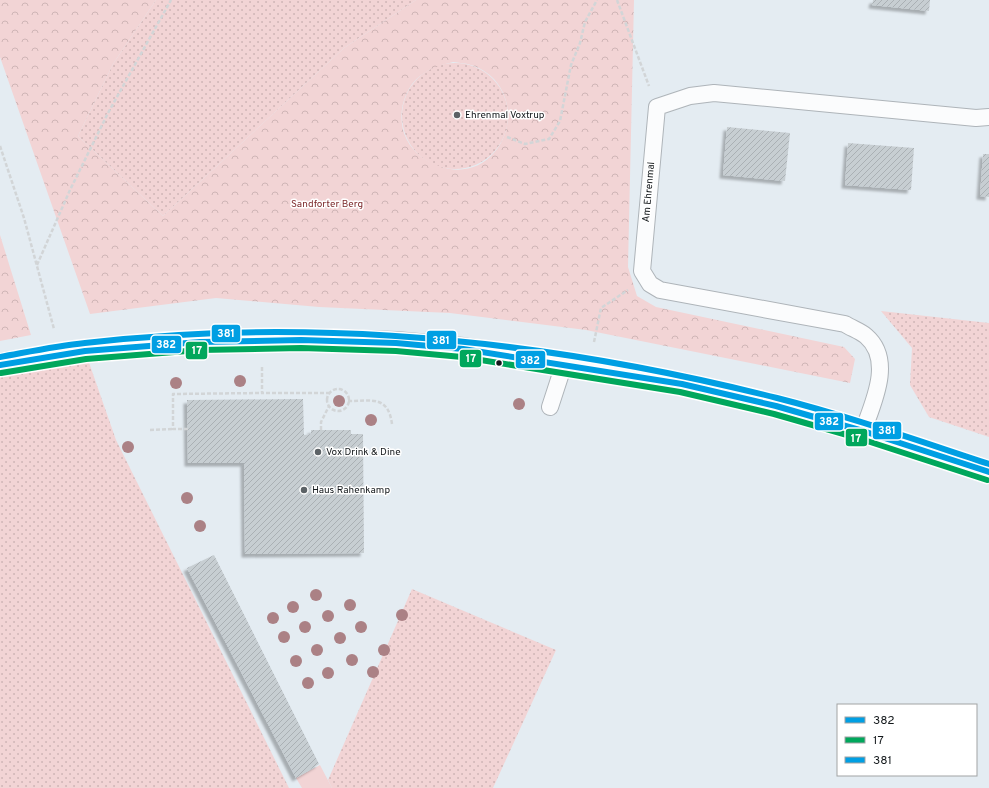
<svg xmlns="http://www.w3.org/2000/svg" width="989" height="788" font-family="Overpass,sans-serif">
  <defs>
    <pattern id="grass-dots" width="8" height="8" patternUnits="userSpaceOnUse"><rect width="8" height="8" fill="#f2d4d5"/><path d="M2 2h.1M6 6h.1" fill="none" stroke="#cfb5b6" stroke-width="1.8" stroke-linecap="round"/></pattern>
    <pattern id="forest-crowns" width="20" height="18" patternUnits="userSpaceOnUse"><rect width="20" height="18" fill="#f2d4d5"/><path d="M2 6a3 3 0 1 1 6 0M12 15a3 3 0 1 1 6 0" fill="none" stroke="#cfb5b6"/></pattern>
    <pattern id="building-hatch" width="6" height="6" patternUnits="userSpaceOnUse"><rect width="6" height="6" fill="#c7ced2"/><path d="M-1 1l2-2M0 6l6-6M5 7l2-2" fill="none" stroke="#aab0b4"/></pattern>
    <filter id="shadow"><feDropShadow dx="-3.5" dy="3.5" stdDeviation="1" flood-color="#0004"/></filter>
  </defs>
  <rect width="100%" height="100%" fill="#e4ecf2"/>
  <path fill="url(#grass-dots)" d="M156 0H416L344 48 163 216 78 136 113 64Z
    M402 116a53 53 0 1 1 106 0a53 53 0 1 1-106 0Z
    M881 311 989 323V437L929 417 910 385 912 348Z
    M85 351 116 440 289 788H0V365Z
    M412 589 556 650 493 788H332L328 780Z"/>
  <path fill="url(#forest-crowns)" fill-rule="evenodd" d="M0 0H156L113 64 78 136 163 216 344 48 416 0H634L628 267 637 296 656 307 844 347 855 359 850 383 586 330 450 313 319 307 216 298 90 314 0 57ZM453 62C459 63 465 63 471 65 479 67 488 73 494 79 530 120 491 186 439 166 425 161 414 153 407 140 396 120 402 90 420 76 430 68 441 65 453 62Z
    M0 235 31 335 0 341Z"/>
  <path fill="#f2d4d5" d="M320 765 332 788H302L296 778Z"/>
  <path fill="url(#building-hatch)" filter="url(#shadow)" d="M873 0H930L929 11 872 5Z
    M727 127 790 133 785 181 723 175Z
    M848 143 914 148 911 190 845 185Z
    M983 154H989V197L980 196Z
    M303 399 304 435 311 434V430H351V434H363L364 553 245 554 244 463H188L187 400Z
    M214 555 319 764 296 778 187 568Z"/>
  <g fill="none" stroke-linecap="round" stroke-linejoin="round">
    <defs>
      <path id="lane" d="M550 407 564 364
        M863 431C873 403 894 360 866 336 860 331 851 328 845 324L660 290 650 284 642 271 657 107 690 96 714 93 976 118 989 117"/>
      <path id="secondary" d="M0 365 85 351 200 342 301 340 396 343 463 349 564 364 682 384 776 406 863 431 989 472"/>
    </defs>
    <use href="#lane" stroke="#aeb4b9" stroke-width="18"/>
    <use href="#secondary" stroke="#aeb4b9" stroke-width="24"/>
    <path stroke="#d2d5d7" stroke-width="2.5" stroke-dasharray="4 2" stroke-linecap="butt" d="M617 0 649 86
      M507 137 525 144 549 139 560 121 571 65 580 43 585 22 597 0
      M0 146 24 218 54 329
      M37 265 70 190 108 113 171 0
      M594 342 601 308 628 290
      M262 367V393H330
      M327 400a11 11 0 1 1 22 0a11 11 0 1 1-22 0Z
      M348 401C372 401 388 395 392 424
      M188 429H173V394L262 393
      M150 430 173 429
      M321 430V422L329 406"/>
    <use href="#lane" stroke="#fbfcfd" stroke-width="16"/>
    <use href="#secondary" stroke="#fbfcfd" stroke-width="22"/>
    <defs>
      <path id="bus-1" d="M0 365 85 351 200 342 301 340 396 343 463 349 682 384 776 406 863 431 989 472"/>
      <path id="bus-2" d="M1 373 86 359 200 350 301 348 396 351 462 357 680 392 774 414 861 439 987 480"/>
      <path id="bus-3" d="M0 357C28 352 56 346 85 343 316 316 551 341 777 398 848 416 919 441 989 464"/>
    </defs>
    <use href="#bus-1" stroke="#fff" stroke-width="9"/>
    <use href="#bus-2" stroke="#fff" stroke-width="9"/>
    <use href="#bus-3" stroke="#fff" stroke-width="9"/>
    <use href="#bus-1" stroke="#009fe3" stroke-width="6"/>
    <use href="#bus-2" stroke="#00a75c" stroke-width="6"/>
    <use href="#bus-3" stroke="#009fe3" stroke-width="6"/>
  </g>
  <g fill="#ab8185">
    <circle cx="240" cy="381" r="6"/>
    <circle cx="176" cy="383" r="6"/>
    <circle cx="339" cy="401" r="6"/>
    <circle cx="519" cy="404" r="6"/>
    <circle cx="371" cy="420" r="6"/>
    <circle cx="128" cy="447" r="6"/>
    <circle cx="187" cy="498" r="6"/>
    <circle cx="200" cy="526" r="6"/>
    <circle cx="316" cy="595" r="6"/>
    <circle cx="350" cy="605" r="6"/>
    <circle cx="293" cy="607" r="6"/>
    <circle cx="402" cy="615" r="6"/>
    <circle cx="328" cy="616" r="6"/>
    <circle cx="273" cy="618" r="6"/>
    <circle cx="305" cy="627" r="6"/>
    <circle cx="361" cy="627" r="6"/>
    <circle cx="284" cy="637" r="6"/>
    <circle cx="340" cy="638" r="6"/>
    <circle cx="317" cy="650" r="6"/>
    <circle cx="384" cy="650" r="6"/>
    <circle cx="352" cy="660" r="6"/>
    <circle cx="296" cy="661" r="6"/>
    <circle cx="373" cy="672" r="6"/>
    <circle cx="328" cy="673" r="6"/>
    <circle cx="308" cy="683" r="6"/>
  </g>
  <g fill="#5c6266" stroke="#fff" stroke-width="1.5">
    <circle cx="457" cy="115" r="4"/>
    <circle cx="318" cy="452" r="4"/>
    <circle cx="304" cy="490" r="4"/>
  </g>
  <circle fill="#13181b" stroke="#fff" stroke-width="1.5" cx="499" cy="363" r="3.5"/>
  <g text-anchor="middle" dominant-baseline="central" stroke-width="3" stroke-linejoin="round" paint-order="stroke">
    <g font-size="10" fill="#13181b" stroke="#fff" text-anchor="start">
      <text x="465" y="115">Ehrenmal Voxtrup</text>
      <text x="326" y="452">Vox Drink &amp; Dine</text>
      <text x="312" y="490">Haus Rahenkamp</text>
    </g>
    <g font-size="10" fill="#13181b" stroke="#fff">
      <text transform="translate(649 192) rotate(-85)">Am Ehrenmal</text>
    </g>
    <g font-size="10" fill="#7d2a2c" stroke="#fff">
      <text x="327" y="204">Sandforter Berg</text>
    </g>
  </g>
  <g stroke="#fff" stroke-width="1.5">
    <rect x="211" y="324" width="30" height="19" rx="4" fill="#009fe3"/>
    <rect x="426" y="330" width="31" height="20" rx="4" fill="#009fe3"/>
    <rect x="151" y="335" width="31" height="19" rx="4" fill="#009fe3"/>
    <rect x="185" y="341" width="23" height="19" rx="4" fill="#00a75c"/>
    <rect x="459" y="349" width="23" height="19" rx="4" fill="#00a75c"/>
    <rect x="515" y="350" width="31" height="19" rx="4" fill="#009fe3"/>
    <rect x="814" y="412" width="30" height="19" rx="4" fill="#009fe3"/>
    <rect x="872" y="421" width="30" height="19" rx="4" fill="#009fe3"/>
    <rect x="845" y="428" width="23" height="19" rx="4" fill="#00a75c"/>
  </g>
  <g font-size="11" text-anchor="middle" font-weight="bold" fill="#fff">
    <text x="226" y="337">381</text>
    <text x="441" y="344">381</text>
    <text x="166" y="348">382</text>
    <text x="197" y="354">17</text>
    <text x="471" y="362">17</text>
    <text x="530" y="364">382</text>
    <text x="829" y="425">382</text>
    <text x="887" y="434">381</text>
    <text x="856" y="442">17</text>
  </g>
  <rect x="837" y="704" width="140" height="72" fill="#ffffff" stroke="#a1a3a4"/>
  <rect x="845" y="717" width="20" height="6" fill="#009fe3" stroke="#a1a3a4"/>
  <text x="873" y="724" font-size="12" fill="#13181b">382</text>
  <rect x="845" y="737" width="20" height="6" fill="#00a75c" stroke="#a1a3a4"/>
  <text x="873" y="744" font-size="12" fill="#13181b">17</text>
  <rect x="845" y="757" width="20" height="6" fill="#009fe3" stroke="#a1a3a4"/>
  <text x="873" y="764" font-size="12" fill="#13181b">381</text>
</svg>
